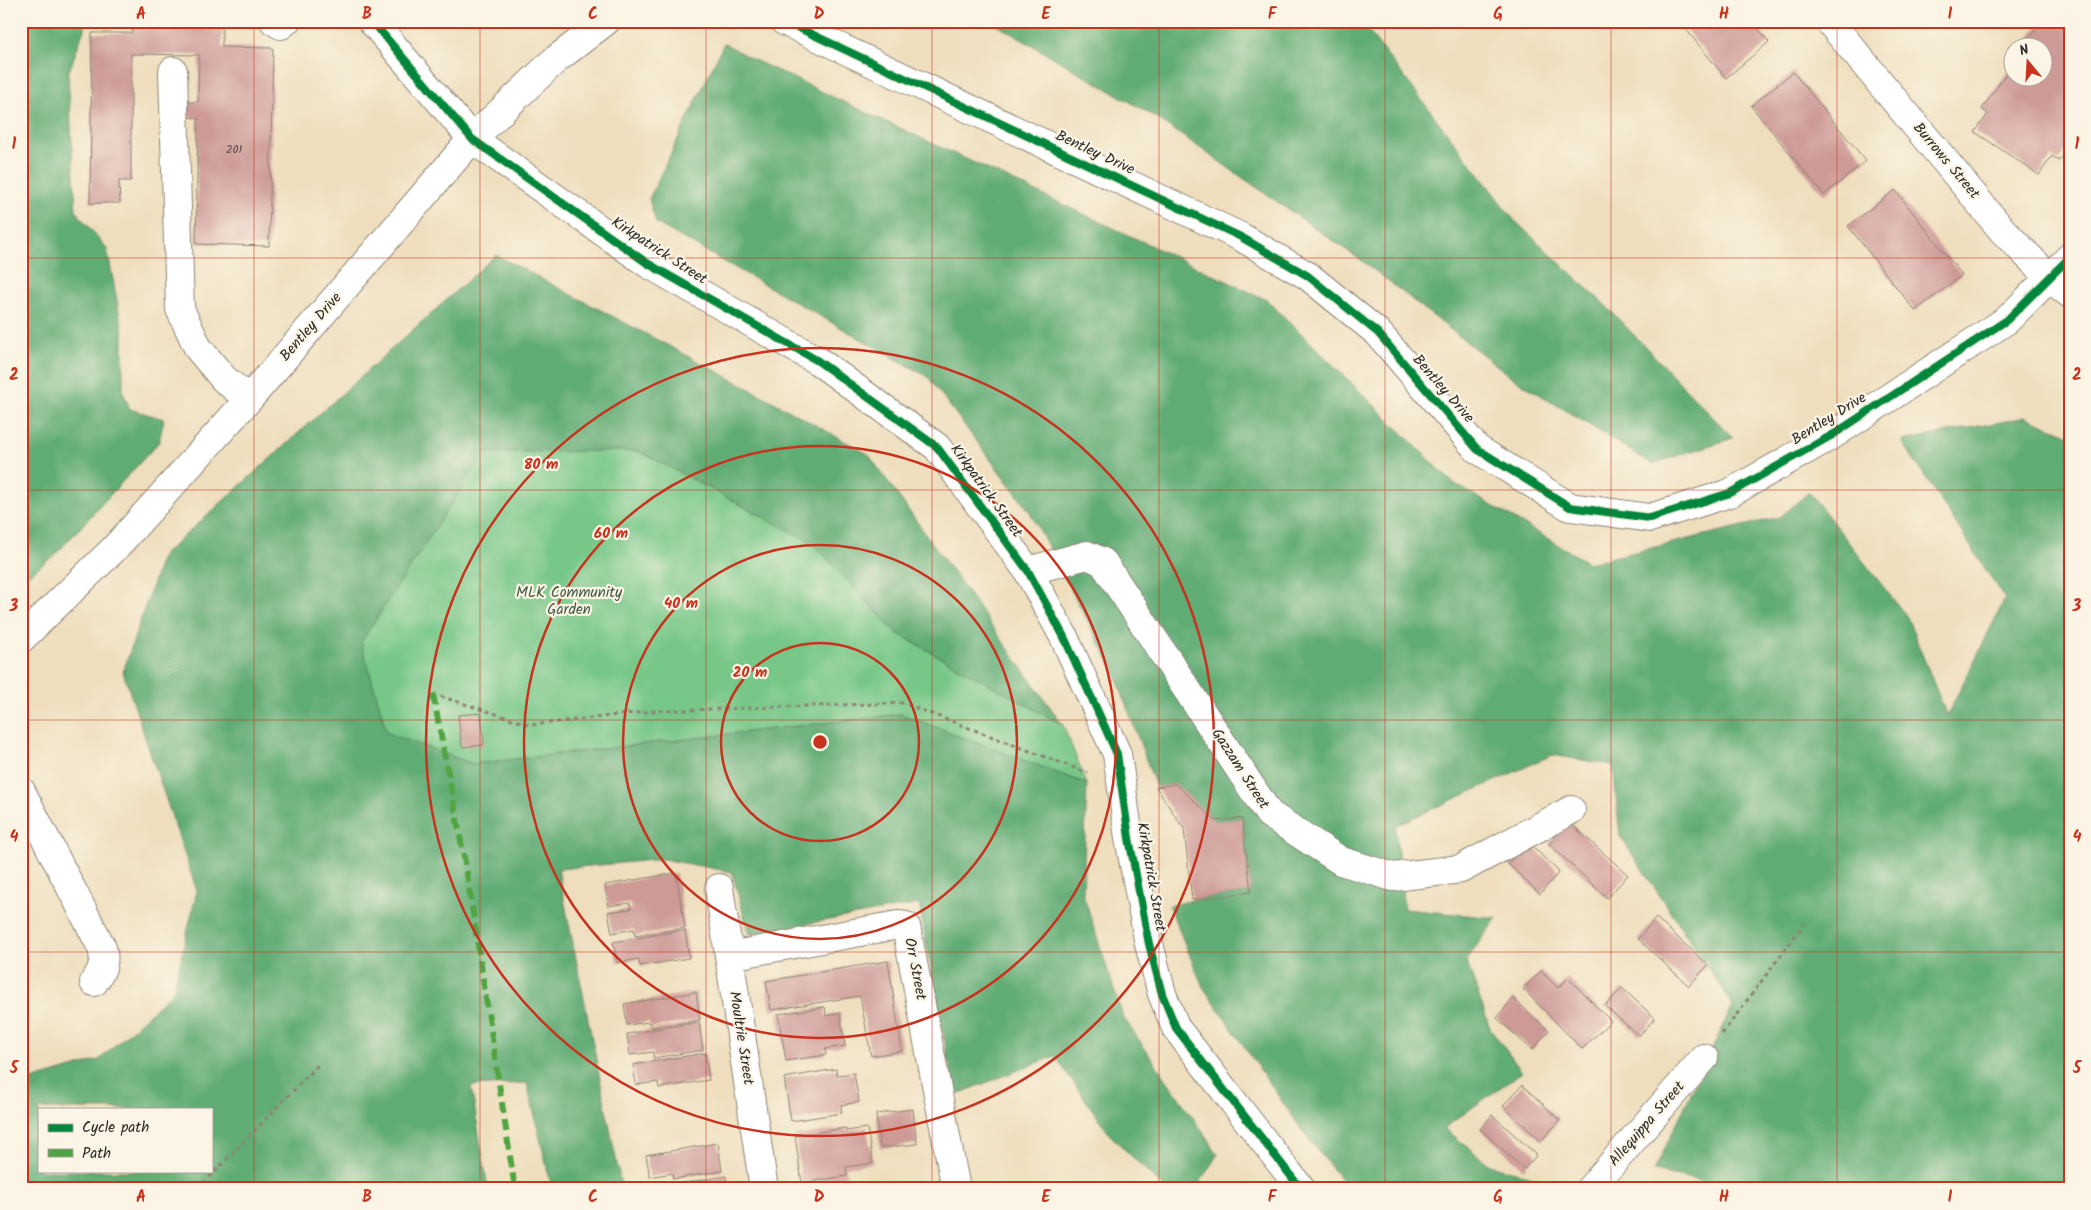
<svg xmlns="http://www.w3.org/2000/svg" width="2091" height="1210" font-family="Kalam,sans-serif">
  <rect width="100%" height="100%" fill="#fcf5e5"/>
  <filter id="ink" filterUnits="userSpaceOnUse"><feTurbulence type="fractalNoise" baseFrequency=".02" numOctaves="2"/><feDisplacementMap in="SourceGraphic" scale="10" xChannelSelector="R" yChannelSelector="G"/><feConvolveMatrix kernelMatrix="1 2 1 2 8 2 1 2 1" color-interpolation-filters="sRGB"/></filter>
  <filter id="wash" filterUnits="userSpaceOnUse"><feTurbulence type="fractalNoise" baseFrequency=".0096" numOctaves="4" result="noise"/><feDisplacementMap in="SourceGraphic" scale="20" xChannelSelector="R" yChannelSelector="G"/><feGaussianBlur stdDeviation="1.12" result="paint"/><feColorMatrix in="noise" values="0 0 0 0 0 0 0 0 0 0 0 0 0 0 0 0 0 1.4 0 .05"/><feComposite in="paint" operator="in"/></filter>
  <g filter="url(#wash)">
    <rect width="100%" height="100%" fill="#eedebd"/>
    <path fill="#77c788" stroke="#51795a" d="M639 451 813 543 895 632 1063 725 1087 784 901 714 473 764 387 733 361 642 485 452Z"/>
    <path fill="#61ac74" stroke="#466c50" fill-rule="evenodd" d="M21 21H87L68 74 76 211 107 249 123 332V392L130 409 164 419 159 442 55 555 21 580Z
      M990 21H1361L1514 220 1606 306 1733 438 1652 464 1513 378 1365 263 1154 116Z
      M724 43 750 58 1267 300 1452 482 1589 563 1780 517 1809 492 1907 617 1947 716 2005 599 1902 441 2026 417 2070 435V1189H1741L1654 1171 1733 1005 1620 836 1613 765 1552 755 1395 826 1404 909 1497 918 1466 960 1490 1028 1522 1072 1444 1128 1490 1165 1540 1179 1546 1189H1349L1304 1133 1203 987 1169 906 1192 900 1251 892 1242 818 1215 821 1176 784 1156 787 1114 671 1030 512 928 377 656 223 649 199Z
      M496 255 741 384 868 454 1063 725 895 632 813 543 639 451 485 452 361 642 387 733 473 764 901 714 1087 784 1083 894 1123 1017 1218 1154 1195 1189H1165L1110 1135 1055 1056 955 1095 919 904 749 934 732 872 663 859 558 869 622 1189H552L527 1083 471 1086 488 1189H21V1083L99 1060 173 992 197 891 123 672 162 556ZM39 1109H211V1171H39Z"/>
    <g id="blocks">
      <path fill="#cd9a96" d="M132 21H222V47L273 48 269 246 196 244 198 118 187 117 188 102H198L199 55 131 54V181H119L120 203H90L92 33H132Z
        M1679 21H1752L1769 42 1726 78Z
        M2041 21H2070V146L2059 161 2052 156 2039 175 1975 132 1988 114 1982 109 2014 62V78H2044V48H2023Z
        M1793 72 1866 161 1824 195 1751 106Z
        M1895 190 1962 275 1915 311 1848 226Z
        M481 713 484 745 462 747 458 715Z
        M1176 784 1215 821 1242 818 1251 892 1192 900 1184 829 1156 787Z
        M1569 822 1628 875 1607 898 1549 844Z
        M1528 842 1559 872 1540 894 1508 864Z
        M676 873 685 928 635 936 634 929 612 933 608 912 631 909 630 903 608 906 605 885Z
        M1656 918 1708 965 1689 986 1638 939Z
        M685 930 689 958 640 966 639 959 617 963 613 942Z
        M888 961 902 1051 871 1056 860 996 771 1010 766 981Z
        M1541 971 1558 988 1568 978 1611 1021 1582 1049 1523 989Z
        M1622 988 1655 1018 1639 1036 1605 1006Z
        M696 992 700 1020 651 1028 649 1022 627 1025 624 1004Z
        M1513 998 1549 1031 1532 1050 1497 1018Z
        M825 1007 826 1016 840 1013 845 1046 825 1049 826 1055 786 1061 778 1014Z
        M699 1022 703 1050 653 1058V1052L630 1055 627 1034Z
        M705 1053 709 1080 659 1088 658 1082 636 1085 633 1065Z
        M836 1069 837 1075 854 1073 859 1102 841 1105 842 1113 791 1121 784 1078Z
        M1522 1085 1560 1120 1541 1141 1503 1106Z
        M913 1109 917 1144 880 1148 876 1114Z
        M1492 1115 1537 1155 1524 1169 1480 1129Z
        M846 1128V1131L867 1128 873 1163 846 1167 847 1176 802 1183 795 1136Z
        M718 1143 722 1171 673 1179 672 1173 650 1177 646 1155Z
        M726 1176 728 1189H654V1188Z"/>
    </g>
  </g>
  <g filter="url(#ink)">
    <use href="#blocks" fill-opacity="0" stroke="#8c8474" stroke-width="1"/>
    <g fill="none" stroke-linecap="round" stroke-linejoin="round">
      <defs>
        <path id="minor" d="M274 21 281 25 286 21
          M372 21 472 139 647 263 818 361 937 447 1028 571 1064 637 1117 754 1129 838 1149 944 1162 994 1176 1028 1301 1189
          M784 21 1241 237 1308 276 1378 333 1477 449 1570 507 1650 518 1730 493 1834 434 2007 320 2070 257
          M1829 21 2003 231 2050 278 2070 294
          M173 71 180 309 198 348 224 379 249 399
          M1028 571 1087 555 1103 562 1269 814 1341 861 1393 877 1461 869 1571 810
          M21 639 114 549 249 399 472 139 554 61 606 21
          M21 791 102 948C106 961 102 971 94 982
          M719 888 764 1189
          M729 956 898 925 906 926 956 1189
          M1590 1189 1704 1058"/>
      </defs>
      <use href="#minor" stroke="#8c8474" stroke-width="30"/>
      <path stroke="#8c8474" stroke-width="3" stroke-dasharray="4 4" stroke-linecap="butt" d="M433 694 531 725 654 711 903 703 1088 773
        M1722 1034 1805 923
        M198 1189 319 1064"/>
      <use href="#minor" stroke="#fff" stroke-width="28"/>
      <path stroke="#51a443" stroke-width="6" stroke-dasharray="12 6" stroke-linecap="butt" d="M433 694 466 867 515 1189"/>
      <defs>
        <path id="cycleway" d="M372 21 472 139 647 263 818 361 937 447 1028 571 1064 637 1117 754 1129 838 1149 944 1162 994 1176 1028 1301 1189
          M784 21 1241 237 1308 276 1378 333 1477 449 1570 507 1650 518 1730 493 1834 434 2007 320 2070 257"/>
      </defs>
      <use href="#cycleway" stroke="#fcf5e5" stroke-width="11"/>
      <use href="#cycleway" stroke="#00873e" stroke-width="8"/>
    </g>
  </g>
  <path fill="none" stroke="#c8321e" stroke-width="1" stroke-opacity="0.55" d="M254 21V1189M480 21V1189M706 21V1189M932 21V1189M1159 21V1189M1385 21V1189M1611 21V1189M1837 21V1189M21 258H2070M21 490H2070M21 720H2070M21 952H2070"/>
  <g fill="none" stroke="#c8321e" stroke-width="2.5">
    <circle cx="820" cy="742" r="99"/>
    <circle cx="820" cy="742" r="197"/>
    <circle cx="820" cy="742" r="296"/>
    <circle cx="820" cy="742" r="394"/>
  </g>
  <g text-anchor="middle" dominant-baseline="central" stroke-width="4.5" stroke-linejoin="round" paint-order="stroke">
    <g font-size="12" fill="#544746">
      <text x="234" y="149">201</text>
    </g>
    <g font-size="15" fill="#2b2b2b" stroke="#fcf5e5">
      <text transform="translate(1095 153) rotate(25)">Bentley Drive</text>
      <text transform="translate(1946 161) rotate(50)">Burrows Street</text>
      <text transform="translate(659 251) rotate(33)">Kirkpatrick Street</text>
      <text transform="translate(311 327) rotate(-49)">Bentley Drive</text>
      <text transform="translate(1443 389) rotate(49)">Bentley Drive</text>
      <text transform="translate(1829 419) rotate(-32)">Bentley Drive</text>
      <text transform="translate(986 491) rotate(54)">Kirkpatrick Street</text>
      <text transform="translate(1240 769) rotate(57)">Gazzam Street</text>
      <text transform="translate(1151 877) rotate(80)">Kirkpatrick Street</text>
      <text transform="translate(915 969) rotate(79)">Orr Street</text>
      <text transform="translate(741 1038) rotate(81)">Moultrie Street</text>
      <text transform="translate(1647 1124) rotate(-49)">Allequippa Street</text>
    </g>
    <g font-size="15" fill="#425a47" stroke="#fcf5e5">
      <text x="569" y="593">MLK Community<tspan x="569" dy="17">Garden</tspan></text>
    </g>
  </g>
  <circle cx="820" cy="742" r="8" fill="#c8321e" stroke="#fcf5e5" stroke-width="2.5"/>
  <g font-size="15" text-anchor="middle" font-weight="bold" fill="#c8321e" stroke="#fcf5e5" stroke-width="4.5" stroke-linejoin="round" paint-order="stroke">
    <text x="541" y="469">80 m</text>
    <text x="611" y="538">60 m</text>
    <text x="681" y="608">40 m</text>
    <text x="750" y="677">20 m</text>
  </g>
  <rect width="2091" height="1210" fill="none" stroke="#fcf5e5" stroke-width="55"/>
  <rect x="38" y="1108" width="175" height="65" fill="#fcf5e5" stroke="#a8a49b"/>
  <rect x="48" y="1124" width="25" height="8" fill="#00873e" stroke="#a8a49b"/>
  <text x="82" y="1132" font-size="15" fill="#2b2b2b">Cycle path</text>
  <rect x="48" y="1149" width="25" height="8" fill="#51a443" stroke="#a8a49b"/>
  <text x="82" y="1158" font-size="15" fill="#2b2b2b">Path</text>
  <g transform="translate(2028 62) rotate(342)"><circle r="24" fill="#fcf5e5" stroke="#a8a49b"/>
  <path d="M0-4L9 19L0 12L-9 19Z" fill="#c8321e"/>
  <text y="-8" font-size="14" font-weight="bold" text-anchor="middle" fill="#2b2b2b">N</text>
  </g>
  <rect x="28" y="28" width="2036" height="1154" fill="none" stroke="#c8321e" stroke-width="2"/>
  <g font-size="16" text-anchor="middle" font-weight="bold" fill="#c8321e">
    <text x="141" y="19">A</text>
    <text x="367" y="19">B</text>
    <text x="593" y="19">C</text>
    <text x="819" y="19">D</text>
    <text x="1046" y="19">E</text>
    <text x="1272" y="19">F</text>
    <text x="1498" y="19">G</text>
    <text x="1724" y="19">H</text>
    <text x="1950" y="19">I</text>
    <text x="14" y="149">1</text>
    <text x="2077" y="149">1</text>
    <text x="14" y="380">2</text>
    <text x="2077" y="380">2</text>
    <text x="14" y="611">3</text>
    <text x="2077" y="611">3</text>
    <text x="14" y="842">4</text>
    <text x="2077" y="842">4</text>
    <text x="14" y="1073">5</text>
    <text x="2077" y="1073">5</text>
    <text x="141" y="1202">A</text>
    <text x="367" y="1202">B</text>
    <text x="593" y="1202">C</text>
    <text x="819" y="1202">D</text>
    <text x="1046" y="1202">E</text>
    <text x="1272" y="1202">F</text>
    <text x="1498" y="1202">G</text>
    <text x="1724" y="1202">H</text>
    <text x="1950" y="1202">I</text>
  </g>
</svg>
